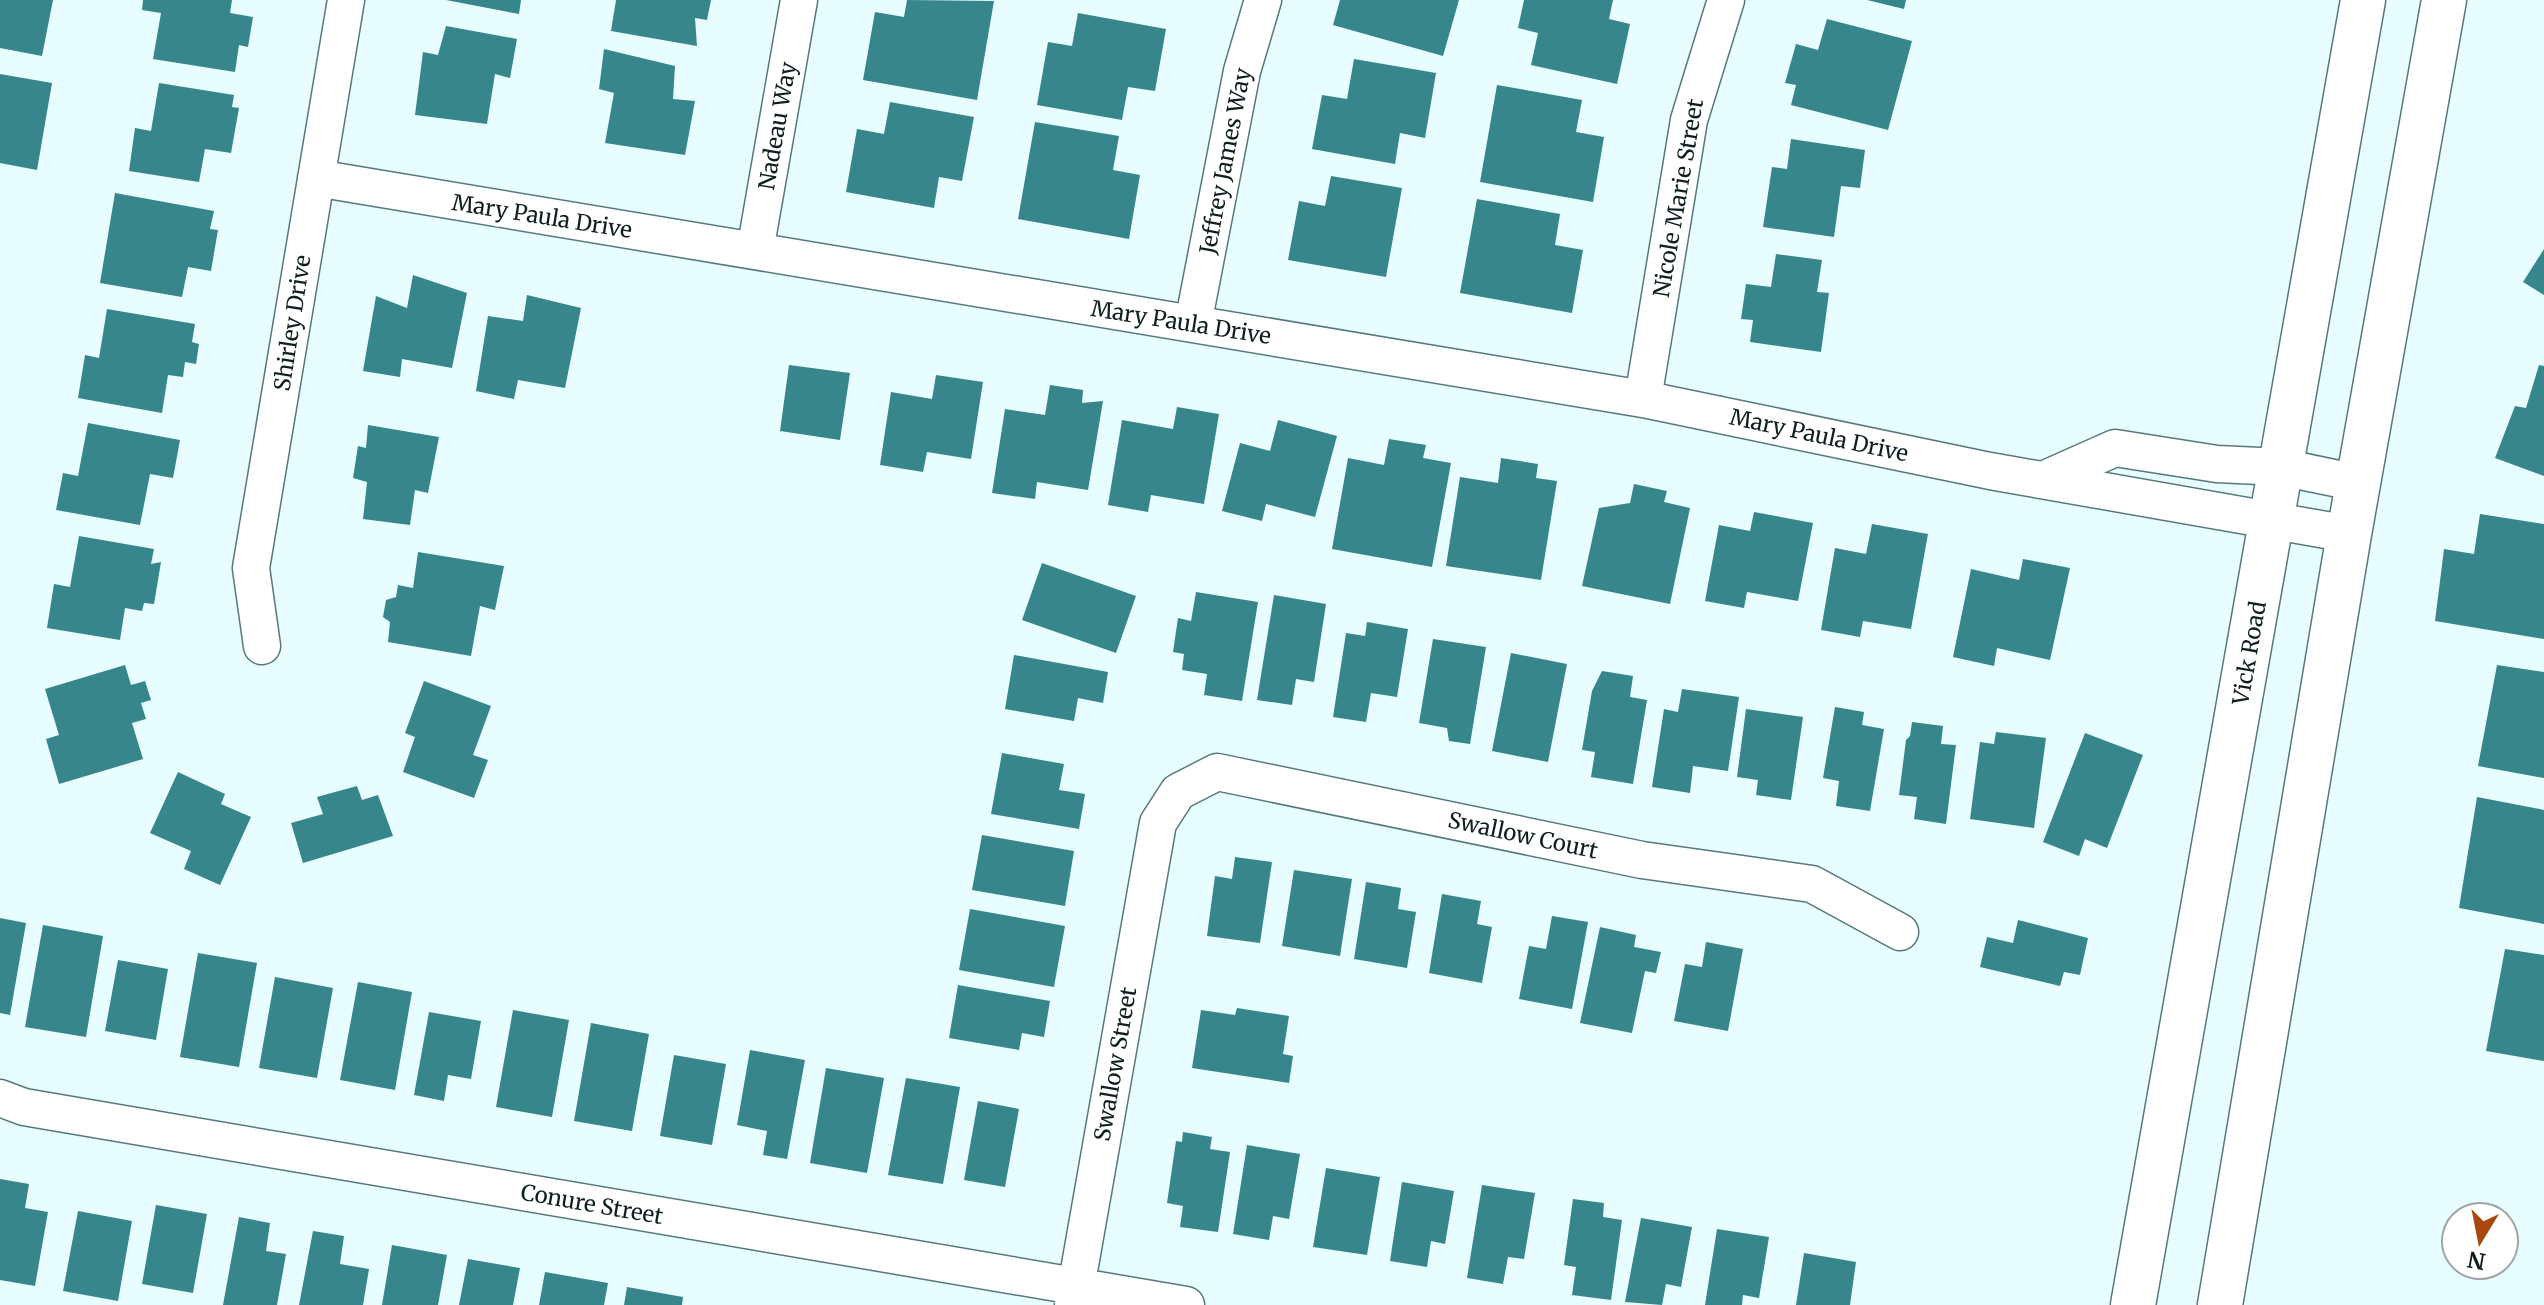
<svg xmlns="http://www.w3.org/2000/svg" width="2544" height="1305" font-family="Merriweather,serif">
  <rect width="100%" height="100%" fill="#e7fdff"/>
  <path fill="#37868c" d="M0 0H53L42 56 0 48Z
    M143 0H232L230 13 253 17 248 47 239 45 235 72 153 59 161 13 142 10Z
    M446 0H521L519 14Z
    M616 0H711L707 20 695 18 697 46 611 31Z
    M907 0 994 1 977 100 863 80 875 12 904 17Z
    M1340 0H1459L1443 56 1333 25Z
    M1524 0H1613L1609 19 1630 24 1617 84 1531 65 1538 33 1518 28Z
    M1867 0H1906L1904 9Z
    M1078 13 1166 29 1155 91 1128 87 1122 120 1037 105 1048 42 1072 46Z
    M1827 19 1912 41 1888 130 1791 105 1796 85 1785 83 1796 44 1818 50Z
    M446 26 517 39 510 78 495 74 487 124 415 115 423 52 438 55Z
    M604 49 675 66 673 99 695 101 685 155 605 143 614 93 599 89Z
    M1354 59 1436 73 1425 138 1400 133 1395 164 1312 149 1322 95 1347 99Z
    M0 74 52 83 37 170 0 163Z
    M159 83 234 95 232 107 239 108 231 153 205 149 199 182 129 171 135 128 151 131Z
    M1497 85 1582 100 1576 132 1604 137 1593 202 1480 182Z
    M890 102 974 117 962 181 939 177 934 208 846 192 857 129 884 134Z
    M1035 122 1119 136 1113 170 1140 175 1129 239 1018 219Z
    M1791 139 1865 150 1860 188 1841 186 1834 237 1763 227 1772 167 1787 169Z
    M1331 176 1402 188 1386 277 1288 260 1299 201 1325 206Z
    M115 193 214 211 210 229 218 230 211 271 188 267 182 297 100 283Z
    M1477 199 1560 214 1555 245 1583 250 1572 313 1460 293Z
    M2544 249V295L2523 282Z
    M1776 254 1822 260 1817 292 1829 293 1821 352 1750 342 1753 320 1741 319 1746 284 1771 287Z
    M413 275 467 293 452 368 402 359 400 377 363 371 376 296 407 308Z
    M527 295 581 308 565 388 518 380 514 399 476 391 488 316 523 321Z
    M107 309 195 324 192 342 199 344 196 364 185 362 183 377 168 375 162 413 78 398 85 355 99 358Z
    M789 365 850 373 840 440 780 431Z
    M2539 365 2544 366V476L2495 458 2515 406 2526 408Z
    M936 375 983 382 971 459 927 452 923 472 880 465 891 392 932 399Z
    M1050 385 1083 390 1082 403 1103 401 1088 490 1037 482 1035 499 992 493 1005 409 1045 415Z
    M1177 407 1219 414 1204 504 1151 495 1148 512 1108 505 1122 420 1173 429Z
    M1278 420 1337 436 1315 517 1266 504 1262 521 1222 511 1240 443 1270 451Z
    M88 423 180 440 173 478 150 474 140 525 56 510 63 473 78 476Z
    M368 425 439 437 428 493 415 490 410 525 363 519 367 482 353 478 358 446 366 448Z
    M1389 439 1426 445 1423 458 1451 463 1432 567 1332 549 1348 458 1384 465Z
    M1501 458 1538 464 1536 478 1557 481 1541 580 1446 566 1460 477 1498 483Z
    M1634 484 1667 491 1664 502 1690 508 1670 604 1582 586 1599 508 1630 503Z
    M1754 512 1813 523 1798 601 1747 592 1744 608 1705 601 1719 525 1750 531Z
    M2480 514 2544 524V639L2435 621 2444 549 2474 554Z
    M1872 524 1928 534 1911 629 1863 621 1860 637 1821 630 1835 548 1866 554Z
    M79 536 154 549 151 564 161 562 154 604 144 603 142 611 125 608 120 640 47 628 54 584 70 587Z
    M418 552 504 566 495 610 480 606 471 656 388 642 390 622 383 617 386 600 396 597 398 585 413 588Z
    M2023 559 2070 568 2050 660 1997 648 1994 666 1953 657 1971 569 2019 580Z
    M1042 563 1136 596 1116 653 1022 620Z
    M1196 592 1258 602 1242 701 1204 695 1207 674 1182 670 1184 654 1173 652 1178 618 1191 621Z
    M1274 595 1326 604 1314 682 1296 679 1292 705 1257 700Z
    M1367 622 1408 629 1397 697 1371 693 1366 722 1333 717 1346 633 1365 636Z
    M1433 639 1486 647 1470 744 1449 741 1447 728 1419 723Z
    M1511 653 1567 664 1548 762 1492 751Z
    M1014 655 1108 672 1103 703 1078 698 1074 721 1005 709Z
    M125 665 131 685 145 681 151 700 141 703 146 719 132 723 143 759 59 784 46 739 59 735 45 689Z
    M2497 665 2544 672V778L2478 766Z
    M1602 671 1633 676 1630 697 1647 700 1633 784 1591 777 1595 752 1582 750 1592 691Z
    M424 681 491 706 473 755 488 760 474 798 403 772 415 737 405 733Z
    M1682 689 1739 697 1728 771 1693 766 1690 793 1652 787 1664 709 1678 712Z
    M1835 707 1864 712 1862 725 1884 729 1870 811 1836 806 1839 781 1823 778Z
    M1746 709 1803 717 1791 800 1756 795 1758 780 1737 777Z
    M1912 722 1943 726 1941 744 1956 745 1946 824 1914 819 1917 797 1899 795 1906 740 1910 736Z
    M1996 732 2046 738 2034 828 1970 819 1980 742 1994 744Z
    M2085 733 2143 755 2107 848 2085 839 2079 856 2043 842Z
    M1002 753 1064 764 1059 790 1085 794 1079 829 991 814Z
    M178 772 225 794 221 804 251 817 220 885 184 869 191 851 150 833Z
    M357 786 362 800 378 795 393 836 303 863 291 823 323 814 317 797Z
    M2477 797 2544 810V924L2459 908Z
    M982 835 1074 851 1065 906 972 890Z
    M1235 857 1272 862 1260 943 1207 936 1215 876 1232 879Z
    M1294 870 1352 879 1340 956 1282 946Z
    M1366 882 1401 888 1398 909 1416 912 1407 968 1354 959Z
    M1442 894 1481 901 1477 924 1492 927 1482 983 1429 973Z
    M970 909 1065 926 1054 987 959 970Z
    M1552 916 1588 922 1572 1009 1519 999 1529 946 1546 949Z
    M0 918 26 923 10 1015 0 1013Z
    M2018 920 2088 938 2080 975 2064 972 2060 986 1980 967 1987 937 2013 943Z
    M43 925 103 936 86 1037 25 1027Z
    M1600 927 1636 935 1634 947 1661 952 1656 973 1645 971 1632 1033 1580 1023Z
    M1706 942 1743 949 1728 1031 1674 1021 1685 964 1702 967Z
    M2505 949 2544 955V1061L2486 1051Z
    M198 953 257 963 239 1067 180 1057Z
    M118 960 168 969 156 1040 105 1031Z
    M275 977 333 988 317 1078 259 1068Z
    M358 982 412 992 395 1090 340 1080Z
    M958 985 1050 1001 1044 1037 1022 1033 1019 1050 949 1038Z
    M1237 1008 1289 1016 1283 1054 1293 1056 1289 1083 1192 1068 1201 1010 1235 1015Z
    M513 1010 569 1020 552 1117 496 1107Z
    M429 1012 481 1021 471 1079 448 1075 444 1101 414 1095Z
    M591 1023 649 1034 632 1131 574 1121Z
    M750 1050 805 1060 787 1159 763 1155 767 1131 737 1125Z
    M674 1055 726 1064 712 1145 660 1136Z
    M826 1068 884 1078 867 1173 810 1163Z
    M906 1078 960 1087 943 1184 888 1175Z
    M978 1101 1019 1109 1005 1187 964 1180Z
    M1183 1132 1212 1137 1210 1149 1230 1152 1218 1232 1180 1227 1183 1206 1167 1203 1176 1141 1182 1142Z
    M1247 1145 1300 1154 1289 1219 1273 1216 1269 1240 1233 1234Z
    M1326 1168 1380 1177 1367 1255 1313 1247Z
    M0 1179 29 1184 25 1208 48 1212 35 1286 0 1280Z
    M1402 1182 1454 1191 1445 1244 1431 1241 1427 1267 1390 1261Z
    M1482 1185 1535 1193 1524 1259 1508 1257 1503 1284 1467 1278Z
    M1573 1199 1604 1203 1603 1217 1622 1220 1611 1300 1572 1295 1576 1267 1564 1265Z
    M156 1205 207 1214 193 1293 142 1284Z
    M78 1211 132 1221 118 1301 63 1291Z
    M239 1217 270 1223 266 1251 286 1254 277 1305H223Z
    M1641 1218 1692 1227 1681 1287 1666 1284 1662 1305 1625 1302Z
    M1717 1229 1769 1237 1759 1298 1743 1295 1742 1305H1705Z
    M313 1231 344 1236 340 1264 369 1269 363 1305H299Z
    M392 1245 447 1255 438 1305H382Z
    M1804 1253 1856 1262 1850 1305H1796Z
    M468 1259 520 1268 513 1305H459Z
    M545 1272 608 1283 604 1305H539Z
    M627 1287 683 1297 682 1305H624Z"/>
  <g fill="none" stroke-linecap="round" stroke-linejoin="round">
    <defs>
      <path id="minor" d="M316 178 1643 399 1990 471 2349 534
        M755 251 799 0
        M1193 324 1242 71 1263 0
        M1643 399 1689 120 1726 0
        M2043 480 2115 448 2217 464 2281 467 2358 483
        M262 646 251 568 346 0
        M0 1098 24 1107 1186 1305
        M1073 1305 1158 823 1178 792 1217 772 1642 860 1812 884 1900 932"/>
      <path id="tertiary" d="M2133 1305 2363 0
        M2220 1305 2349 534 2444 0"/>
    </defs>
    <use href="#minor" stroke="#56797b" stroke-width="39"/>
    <use href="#tertiary" stroke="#56797b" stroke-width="47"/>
    <use href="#minor" stroke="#fff" stroke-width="36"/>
    <use href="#tertiary" stroke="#fff" stroke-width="44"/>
  </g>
  <g text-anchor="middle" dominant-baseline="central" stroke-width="8" stroke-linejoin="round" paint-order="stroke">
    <g font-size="22" fill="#101e1f" stroke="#fff">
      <text transform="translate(777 126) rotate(-80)">Nadeau Way</text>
      <text transform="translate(1225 161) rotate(-79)">Jeffrey James Way</text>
      <text transform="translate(1678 198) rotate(-80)">Nicole Marie Street</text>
      <text transform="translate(542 216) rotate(9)">Mary Paula Drive</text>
      <text transform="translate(1181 322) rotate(9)">Mary Paula Drive</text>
      <text transform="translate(292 323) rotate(-81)">Shirley Drive</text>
      <text transform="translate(1819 435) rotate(12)">Mary Paula Drive</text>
      <text transform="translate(2249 653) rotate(-80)">Vick Road</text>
      <text transform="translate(1523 835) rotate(12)">Swallow Court</text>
      <text transform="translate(1115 1064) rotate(-80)">Swallow Street</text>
      <text transform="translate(592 1204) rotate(10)">Conure Street</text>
    </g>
  </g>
  <g transform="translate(2480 1241) rotate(190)"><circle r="38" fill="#ffffff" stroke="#9fa5a5" stroke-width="2"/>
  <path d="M0-6L14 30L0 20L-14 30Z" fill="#aa470e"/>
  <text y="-12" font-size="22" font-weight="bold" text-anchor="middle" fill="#101e1f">N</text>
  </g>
</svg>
